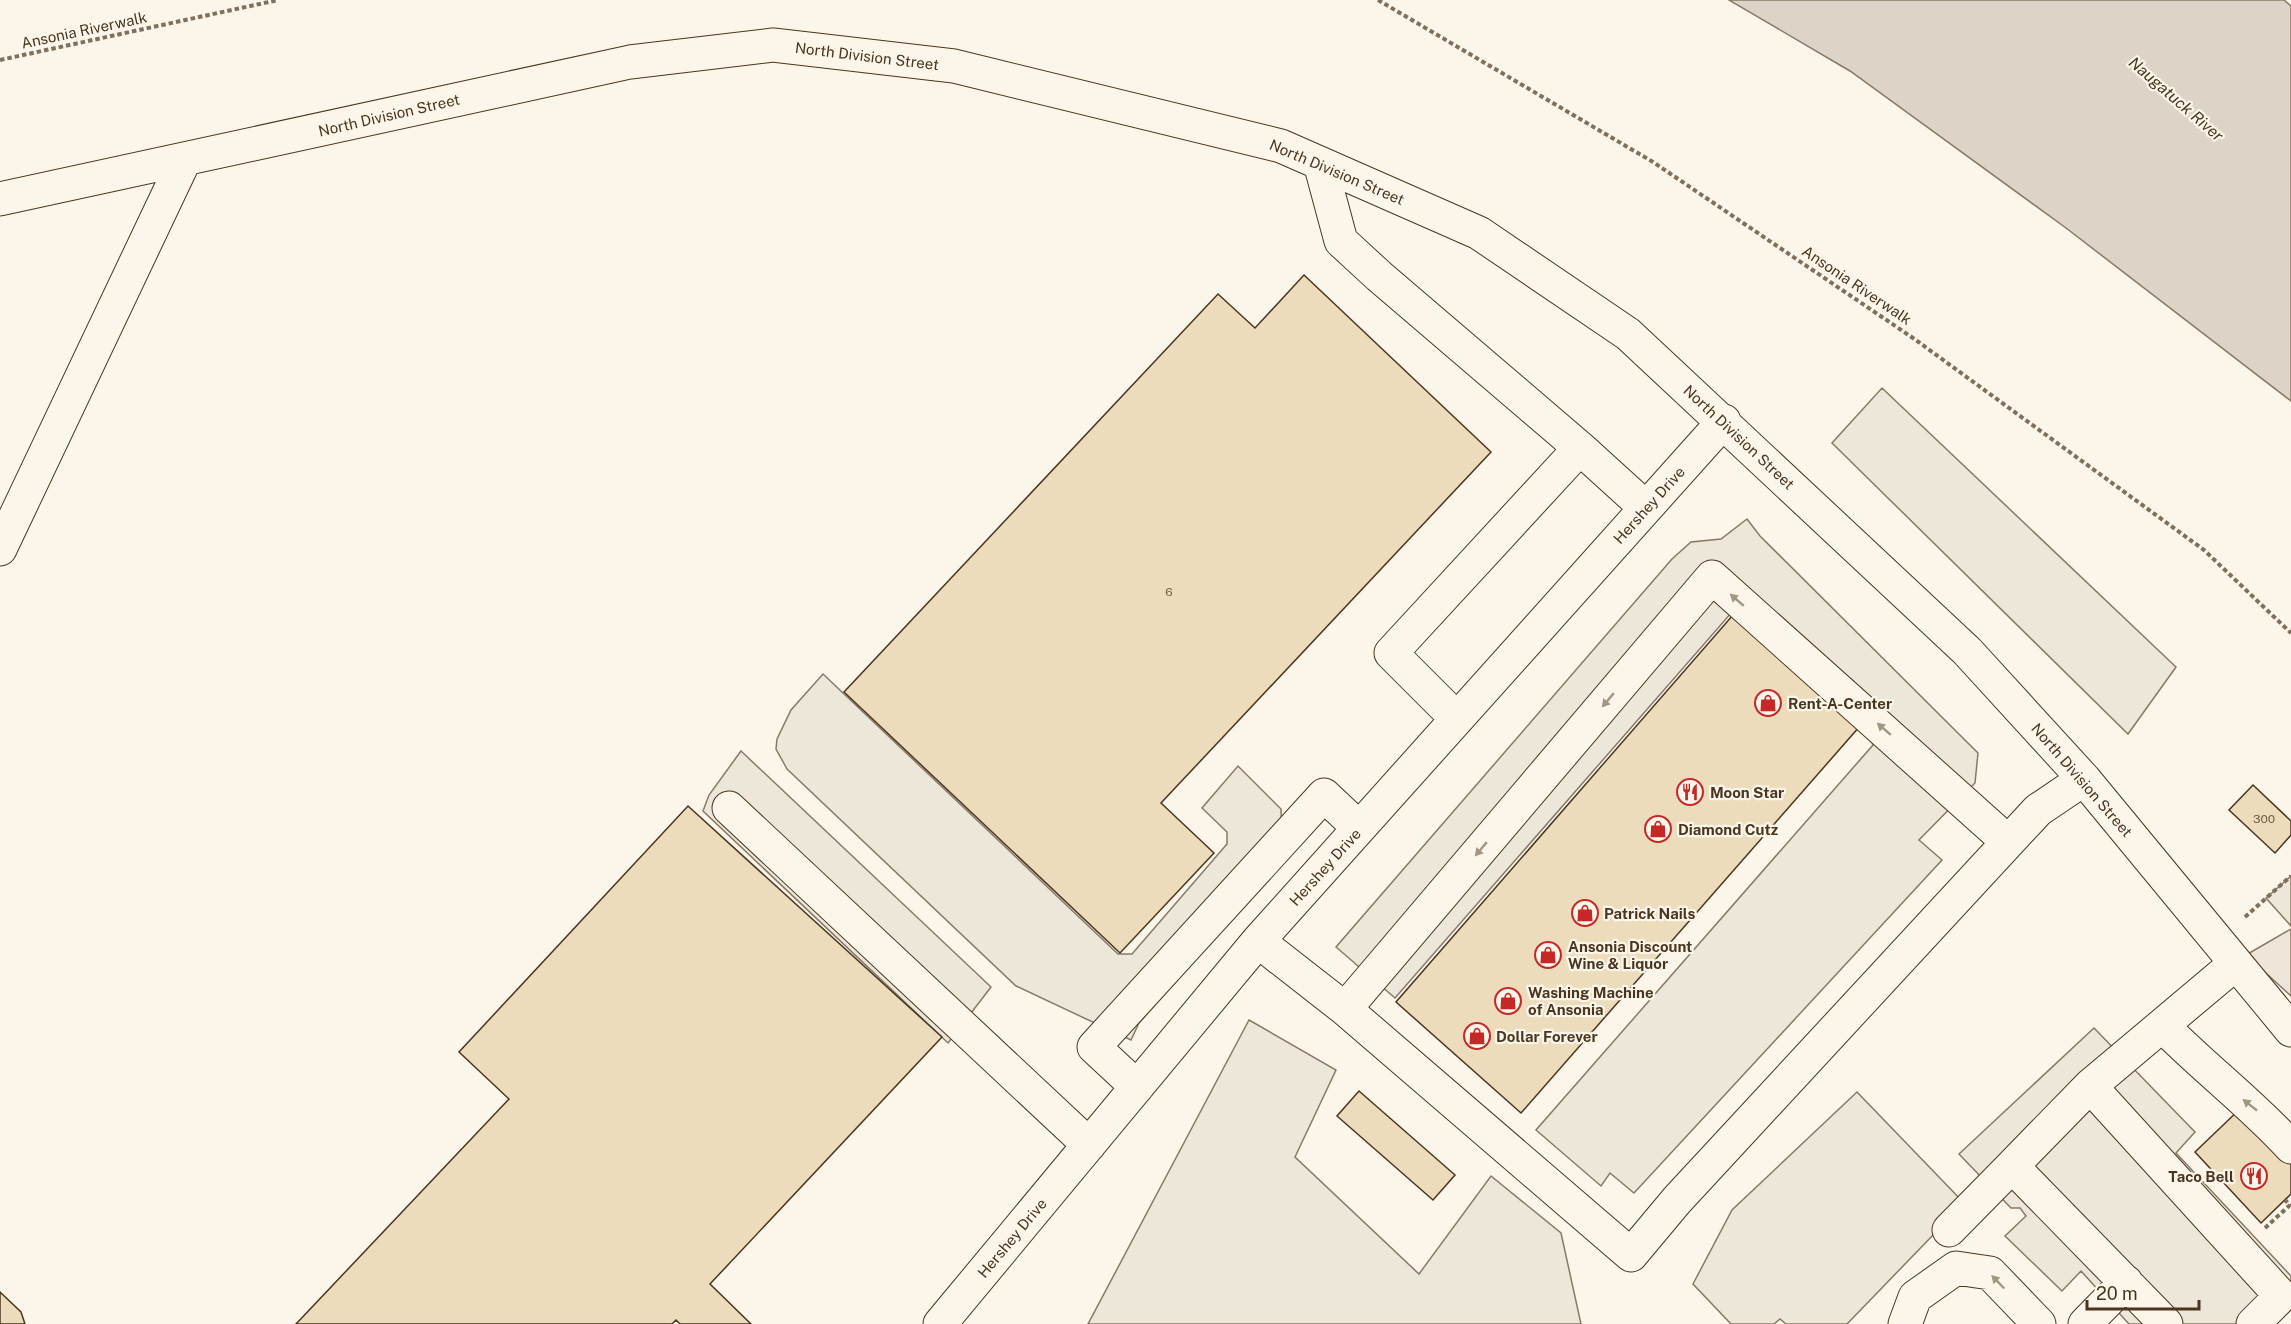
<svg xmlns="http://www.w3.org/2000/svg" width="2291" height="1324" font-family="'Public Sans',sans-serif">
  <rect width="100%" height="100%" fill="#fbf6e9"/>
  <path fill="#ede6d9" stroke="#887966" stroke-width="1.5" d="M2291 929V996L2246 955Z"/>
  <path fill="#ede7d9" stroke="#887966" stroke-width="1.5" d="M1882 388 2176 667 2128 734 1832 443Z
    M1747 519 1760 536 1978 753 1975 783 1919 840 1942 860 1634 1193 1610 1173 1601 1186 1536 1130 1873 745 1863 723 1732 612 1395 998 1336 947 1672 559 1691 542 1721 539Z
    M823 674 1118 954H1132L1227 844V832L1202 808 1238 766 1281 809 1283 861 1139 1023 1131 1040 1016 986 787 769 776 749 777 739 791 710Z
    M741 751 991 987 948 1043 703 811 709 795Z
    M2291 876V926L2266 898Z
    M1249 1020 1336 1070 1295 1157 1419 1274 1491 1176 1561 1233 1581 1324H1088Z
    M2094 1028 2195 1132 2176 1153 2291 1276V1305L2272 1324H2129L2081 1271 2062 1291 2005 1236 2026 1216 2020 1208H2011L1959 1154Z
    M1857 1092 1964 1203 1847 1324H1786L1780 1319 1774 1324H1731L1693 1284 1732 1210Z"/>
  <path fill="#dcd4c6" stroke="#887966" stroke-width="1.5" d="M1729 0H2284L2291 6V401L2066 228 1850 71Z"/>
  <path fill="#ecdcbc" stroke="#4a3520" stroke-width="1.5" d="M1304 275 1491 452 1161 803 1214 853 1120 953 844 692 1218 294 1255 328Z
    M1733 615 1860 726 1521 1113 1396 1002Z
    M2253 785 2291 821V835L2275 853 2229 810Z
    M688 806 942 1037 710 1284 751 1324H680L676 1320 672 1324H296L509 1099 459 1052Z
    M1359 1091 1455 1175 1433 1200 1337 1116Z
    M2243 1106 2291 1157V1194L2261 1223 2195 1152Z
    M0 1292 21 1312 25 1324H0Z"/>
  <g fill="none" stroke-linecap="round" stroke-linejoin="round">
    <defs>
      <path id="minor" d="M1320 163 1341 241 1379 276 1580 448
        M0 199 630 62 773 45 954 66 1281 146 1479 233 1628 334 1967 651 2084 779 2291 1030
        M0 549 184 161
        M1457 719 1391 653 1580 448 1646 508
        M729 808 1089 1145
        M1258 941 1345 1009 1631 1255 1677 1200 2038 810 2084 779
        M1345 1009 1712 577 2008 842
        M2163 1026C2204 1068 2251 1103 2291 1147
        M2090 1086 2235 964
        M1137 1087 1094 1047 1324 795 1359 828
        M1949 1230 2012 1166
        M940 1324 1258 941 1724 421
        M1905 1324 1915 1297 1956 1268 1990 1273 2039 1324
        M2085 1324 2126 1282
        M2166 1324 2012 1166 2090 1086 2281 1296 2253 1324"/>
    </defs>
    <use href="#minor" stroke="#4a3520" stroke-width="35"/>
    <path stroke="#7f6f5c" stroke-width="4" stroke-dasharray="4.5 3" stroke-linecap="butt" d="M1378 0 1653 162 1913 338 2204 550 2291 633
      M0 60 278 0
      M2245 917 2291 876
      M2265 1228 2290 1205 2285 1200"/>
    <use href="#minor" stroke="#fbf6e9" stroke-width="33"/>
  </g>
  <defs><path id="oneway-solid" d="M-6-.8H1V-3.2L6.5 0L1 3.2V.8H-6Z" transform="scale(1.5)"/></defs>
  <g fill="#a29684">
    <use href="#oneway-solid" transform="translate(1737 600) rotate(-139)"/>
    <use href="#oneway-solid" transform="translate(1608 700) rotate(130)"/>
    <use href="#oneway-solid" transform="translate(1884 729) rotate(-139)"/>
    <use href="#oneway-solid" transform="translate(1481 849) rotate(130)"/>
    <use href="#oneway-solid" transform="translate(2250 1105) rotate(-142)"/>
    <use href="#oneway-solid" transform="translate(1998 1282) rotate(-134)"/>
  </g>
  <defs>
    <symbol id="shop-ring" viewBox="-11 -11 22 22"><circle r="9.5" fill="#fbf6e9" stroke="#c62828" stroke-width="1.5"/><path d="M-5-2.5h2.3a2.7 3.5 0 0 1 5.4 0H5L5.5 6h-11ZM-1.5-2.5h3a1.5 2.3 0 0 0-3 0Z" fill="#c62828"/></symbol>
    <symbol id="restaurant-ring" viewBox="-11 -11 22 22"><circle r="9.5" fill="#fbf6e9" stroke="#c62828" stroke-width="1.5"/><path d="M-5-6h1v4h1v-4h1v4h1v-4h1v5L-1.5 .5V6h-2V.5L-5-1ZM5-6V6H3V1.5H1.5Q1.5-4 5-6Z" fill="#c62828"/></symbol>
  </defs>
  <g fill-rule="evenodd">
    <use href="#shop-ring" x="1753" y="688" width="30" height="30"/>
    <use href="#restaurant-ring" x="1675" y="777" width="30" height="30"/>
    <use href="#shop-ring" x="1643" y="814" width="30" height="30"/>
    <use href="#shop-ring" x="1570" y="898" width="30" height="30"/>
    <use href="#shop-ring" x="1533" y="940" width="30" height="30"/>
    <use href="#shop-ring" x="1493" y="986" width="30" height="30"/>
    <use href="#shop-ring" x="1462" y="1021" width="30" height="30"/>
    <use href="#restaurant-ring" x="2239" y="1161" width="30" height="30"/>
  </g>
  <g text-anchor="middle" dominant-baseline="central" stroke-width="4.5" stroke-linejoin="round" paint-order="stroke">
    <g font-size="12" fill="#725f47">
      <text x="1169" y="592">6</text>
      <text x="2264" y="819">300</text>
    </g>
    <g font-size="15" fill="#4a3520" stroke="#fbf6e9">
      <text transform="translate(84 30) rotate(-12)">Ansonia Riverwalk</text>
      <text transform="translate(867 56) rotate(7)">North Division Street</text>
      <text transform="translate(389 115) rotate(-13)">North Division Street</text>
      <text transform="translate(1337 172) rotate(23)">North Division Street</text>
      <text transform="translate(1857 285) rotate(34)">Ansonia Riverwalk</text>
      <text transform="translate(1739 437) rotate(43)">North Division Street</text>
      <text transform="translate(1649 505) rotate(-48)">Hershey Drive</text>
      <text transform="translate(2082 780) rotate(49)">North Division Street</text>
      <text transform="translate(1325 867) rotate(-48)">Hershey Drive</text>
      <text transform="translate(1012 1238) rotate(-50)">Hershey Drive</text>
    </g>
    <g font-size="15" font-weight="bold" fill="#4a3520" stroke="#fbf6e9" text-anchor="start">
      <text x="1788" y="703">Rent-A-Center</text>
      <text x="1710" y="792">Moon Star</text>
      <text x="1678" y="829">Diamond Cutz</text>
      <text x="1604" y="913">Patrick Nails</text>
      <text x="1568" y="946">Ansonia Discount<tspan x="1568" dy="17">Wine &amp; Liquor</tspan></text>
      <text x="1528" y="992">Washing Machine<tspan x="1528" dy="17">of Ansonia</tspan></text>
      <text x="1496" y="1036">Dollar Forever</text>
      <text x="2234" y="1176" text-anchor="end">Taco Bell</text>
    </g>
    <g font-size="16" font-style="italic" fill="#4a3520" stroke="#fbf6e9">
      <text transform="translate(2176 99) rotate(41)">Naugatuck River</text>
    </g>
  </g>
  <path d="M2087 1300v9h112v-9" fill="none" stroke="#4a3520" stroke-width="3"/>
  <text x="2096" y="1300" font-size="18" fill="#4a3520" stroke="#fbf6e9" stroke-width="4.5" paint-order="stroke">20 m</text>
</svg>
